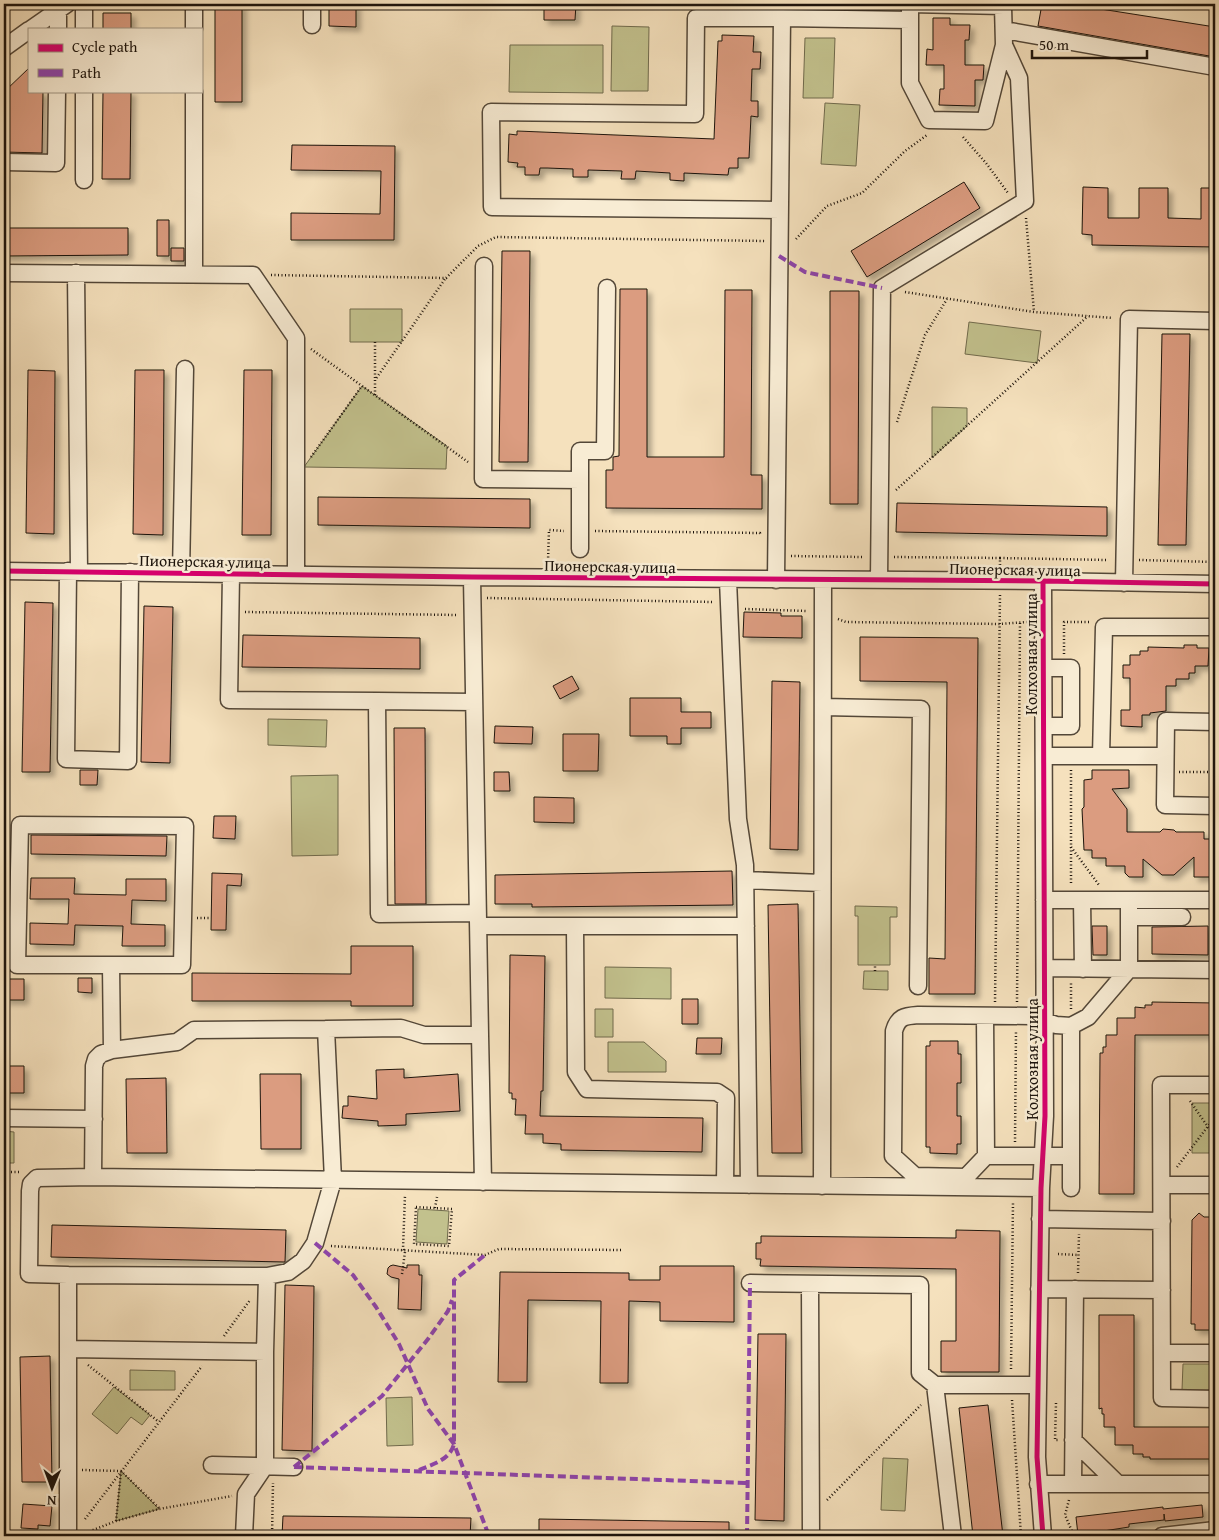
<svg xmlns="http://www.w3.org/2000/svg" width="1219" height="1540" font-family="'Gentium Book Plus',serif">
  <defs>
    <filter id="shadow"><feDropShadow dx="4.5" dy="4.5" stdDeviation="2.5" flood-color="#0004"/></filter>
  </defs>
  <rect width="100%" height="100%" fill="#f5e1bd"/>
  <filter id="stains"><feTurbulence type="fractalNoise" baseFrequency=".004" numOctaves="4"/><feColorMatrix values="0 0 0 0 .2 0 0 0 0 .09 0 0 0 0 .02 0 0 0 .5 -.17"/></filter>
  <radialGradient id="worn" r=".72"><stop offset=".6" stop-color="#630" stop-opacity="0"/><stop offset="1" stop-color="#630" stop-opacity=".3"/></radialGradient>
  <path fill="#c2c18d" stroke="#706a4c" d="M612 26 649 27 648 91H611Z
    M805 38H835L833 98H803Z
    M510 45H603V93L509 92Z
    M825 103 860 105 856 166 821 164Z
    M350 309H402V342H350Z
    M969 322 1041 331 1037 363 965 354Z
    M362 386 447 446 446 469 304 467Z
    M932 407 967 408V426L932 458Z
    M268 719 327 720 326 747 268 745Z
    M338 775V855L292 856 291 776Z
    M855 906 897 907V917H890V965H858V916H855Z
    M605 967 671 968V999L605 998Z
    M864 971H888V990L863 989Z
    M595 1009H613V1037H595Z
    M608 1042H644L666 1061V1072H608Z
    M1192 1103H1215V1153H1192Z
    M4 1131 14 1132V1163H4Z
    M418 1209 449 1211 447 1244 416 1242Z
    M1183 1364H1215V1390H1182Z
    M130 1370 175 1371V1390H130Z
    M114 1387 150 1415 142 1425 131 1417 117 1434 92 1414Z
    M412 1397 413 1445 387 1446 386 1398Z
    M883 1458 908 1459 905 1511 881 1510Z
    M121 1471 159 1509 116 1521Z"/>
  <path fill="#db9c80" stroke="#1d140c" filter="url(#shadow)" d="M215 4H242V102H215Z
    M329 4H356V27L329 26Z
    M544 4H576L575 20H544Z
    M1042 4H1069L1215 27V57L1038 26Z
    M103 13H131V29H103Z
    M933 18H950V25H970L969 40H965V65H984L983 80H975V106L939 105 940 89H944V65H926L927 49 933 50Z
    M722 35 754 36 753 52H761L760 69H752L751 101H758V117L751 116 749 158H738V168H729L728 175 684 173V181L670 180V173L636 171 635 179H621L622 171 588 170V177H573V169L547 168H540L539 175H525V167H517L518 163 508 162 509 134 517 135V131L714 139 718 41H722Z
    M29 68V91H43L42 153 4 152V92Z
    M103 91H131L130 179H102Z
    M292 145 395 146 394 240H291V213L380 214 381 171 291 170Z
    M964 182 980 208 867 277 851 251Z
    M1083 187 1108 188V218H1139V188H1168V218L1201 219V188H1215V247L1092 245V235L1082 234Z
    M157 220H169V256H157Z
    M4 228H128V255L4 256Z
    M171 248H184V261H171Z
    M502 251H530L528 462H499Z
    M620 289H647V457H724L725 290H752L751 475H762V509L606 508V470H613V457L619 456Z
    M830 291H859L858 504H830Z
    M1162 334H1190L1186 545H1158Z
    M28 370 55 371 54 534 26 533Z
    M135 370H164L163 535 133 534Z
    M244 370H272L271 535H242Z
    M318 497 530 499V528L318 525Z
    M897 503 1107 507V536L896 532Z
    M25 602 53 603 50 772H22Z
    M144 606 173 607 170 763 141 762Z
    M744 612 781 613V616H802V638L743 637Z
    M243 635 420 638V669L242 667Z
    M860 637 978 638 975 994H929V958L945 959 947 682 860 681Z
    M1184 645H1197V648H1209L1208 666H1195V673H1189V679H1176V686H1166V711L1150 713V715H1142V727L1121 726V710H1130V678H1123V665H1130V655H1140V651H1148V647L1184 648Z
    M572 676 579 689 560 699 553 686Z
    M772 681 800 682 798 850 770 849Z
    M630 698H681V712H711V728H681V744H667V736H630Z
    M495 726 533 727 532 744 494 743Z
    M394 728H425L426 904H395Z
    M563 734H599L598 771H563Z
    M80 770H98L97 785H80Z
    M1092 770H1129V788L1112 789 1127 809V832H1160L1163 829 1174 830 1176 832H1204V839H1215L1213 842V873L1209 877H1194V857L1174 875H1162L1143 859V877H1129L1125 873V866H1106V858H1092V850H1084L1082 809 1084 807V780L1092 779Z
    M494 772H509L510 791H494Z
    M534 797 574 798V823L534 822Z
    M214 816H236L235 839 213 838Z
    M31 835 167 836 166 856 31 854Z
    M732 871 733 905 532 907V904H495V875Z
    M212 873 242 874 241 886 227 885 226 930H211Z
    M31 878H75L74 894 126 895V879H166V901L132 900 131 924 165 925V946H122L123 926 75 925 74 945 30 944V923L68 924 69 899H30Z
    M798 904 802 1153H772L768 905Z
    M1092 926H1107V955H1093Z
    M1208 926V955L1152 954V927Z
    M351 946H413V1006H351V1001H192V973L351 974Z
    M510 955 545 956 543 1091H541L540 1116 703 1118 702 1152 561 1150V1144L543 1143V1134H525L526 1115H515L516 1099H512V1093H509Z
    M78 978H92V993L78 992Z
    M4 979H24V1000H4Z
    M682 999H698V1024H682Z
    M1152 1002 1215 1003V1035H1135L1134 1194H1099L1100 1053H1103V1047H1106V1035H1117V1018H1135V1007L1145 1008V1005H1152Z
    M697 1038H722L721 1054H696Z
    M930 1041H958V1054H961V1083H957V1116H961V1144H957V1154L930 1153V1147H926V1046H930Z
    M4 1066H24V1093H4Z
    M404 1069V1078L458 1074 460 1111 406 1114V1125L378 1126V1121L342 1118 343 1106H348V1096L377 1099 376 1070Z
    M260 1074H301V1149H261Z
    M166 1078 167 1153H127L126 1079Z
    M1199 1213 1204 1217H1215V1330H1195V1324H1191L1192 1220Z
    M52 1225 286 1230 285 1262 51 1257Z
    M956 1230 1000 1231 999 1372H941V1341H956V1269L760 1266 761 1259H756V1243H761V1236L956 1238Z
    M393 1265 407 1268V1265H419V1275H422L421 1310 398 1309 399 1279 391 1277 387 1274 388 1268 390 1266Z
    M660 1266H734V1322L660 1321V1302L629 1301 628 1383H600L601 1301 528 1300 527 1382H498L500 1272 629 1273V1280H660Z
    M285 1285 314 1286 312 1451 282 1450Z
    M1099 1315H1134V1427H1215V1459H1150V1457H1143V1454H1133V1445H1115V1427H1104V1414H1102V1408L1099 1409Z
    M758 1334H786L784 1521 755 1520Z
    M50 1356 52 1482H22L20 1357Z
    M988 1405 1003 1536H973L959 1408Z
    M23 1504 52 1506 50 1526 38 1525V1529L21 1528Z
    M1202 1505 1203 1517 1165 1521 1164 1514V1520L1129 1524V1527L1078 1535 1076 1517 1163 1507V1509Z
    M283 1516 471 1518 470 1536H282Z
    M539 1519 729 1522V1536H539Z"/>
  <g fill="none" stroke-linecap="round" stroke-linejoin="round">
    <defs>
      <path id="minor" d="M84 4V29
        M194 4V29
        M312 4V25
        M782 18 910 20
        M31 29 67 4
        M58 29V10
        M1004 30 1215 67
        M4 48 29 30
        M84 91V180
        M194 91V274
        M4 162 56 163 57 91
        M484 266 483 479 580 480
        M4 273 253 275 296 338V575
        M76 273 79 572
        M580 549V451H605L607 288
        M4 571 472 577 1043 581 1215 584
        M68 571 66 759 128 761 130 572
        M181 573 185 369
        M231 574 229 700 377 701
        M728 580 738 819 745 865 749 1185
        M776 580 782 18H696L695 114 491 112 492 207 780 210
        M879 580 882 288 1025 201 1019 78 1004 45 1003 6 910 4V83L929 120 985 121 1004 45
        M1124 583 1129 319 1215 321
        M1043 668H1071V726H1044
        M474 702 377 701 379 914 478 913
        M823 707 921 709 918 986
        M1215 722 1166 721 1165 805 1215 806
        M1044 756H1165
        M1101 756 1104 627H1215
        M746 880 822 883
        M1044 900H1215
        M1082 900 1083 969
        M1129 917H1182
        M478 926H575L576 1072 587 1089 717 1092 726 1098 725 1184
        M575 926H746
        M111 965H17L20 825 185 826 182 965H111L112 1050
        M1045 968 1215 970
        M985 1016 986 1156H1071
        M1071 1026V1188
        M480 1035 483 1182
        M1215 1085H1161L1162 1398 1215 1399
        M4 1118 94 1119
        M986 1156 966 1177 915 1176 893 1156 894 1031C898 1017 904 1016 918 1015L1031 1016 1056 1025 1071 1026 1088 1017 1129 969V900
        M93 1177 94 1066 96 1059 101 1054 112 1050 177 1042 194 1030 326 1029
        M1162 1185H1215
        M822 1186 823 580
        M1040 1219 1162 1221
        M68 1275 267 1276
        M750 1283 920 1285V1373L935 1385H1038
        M810 1284 811 1536
        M1039 1289 1162 1290
        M68 1349 265 1352
        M1162 1353H1215
        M935 1385 953 1536
        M1073 1440 1118 1484
        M212 1465 294 1467
        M1038 1484H1215
        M1073 1484 1075 1289
        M68 1536V1275L29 1274 30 1191 31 1184 37 1178 93 1177 1041 1188
        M244 1536 246 1494 265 1466V1352L267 1276 288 1272 303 1261 315 1243 333 1180 326 1029 401 1028 424 1035H480L472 577
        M1043 1536 1037 1457 1041 1188 1045 1116 1043 581
        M1162 1536 1215 1530"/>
    </defs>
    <use href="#minor" stroke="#534738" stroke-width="19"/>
    <path stroke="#1d140c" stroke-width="2.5" stroke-dasharray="1 2.5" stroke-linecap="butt" d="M963 137 986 163 1008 193
      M1026 218 1034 312
      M796 239 827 206 862 193 905 151 927 135
      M271 275 446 278 478 246 496 237 765 241
      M905 292 1034 312 1113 318
      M375 342V378
      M311 349 362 386
      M375 395V380L445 279
      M897 422 925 335 947 299
      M311 457 362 386 468 462
      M896 490 1088 316
      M595 531 760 533V535
      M791 556 863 557
      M894 557 1000 558V567
      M1000 558 1108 560
      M1139 560 1215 562
      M548 561 549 530 564 531
      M487 598 714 602
      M745 609 807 611
      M245 612 457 615
      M838 619 846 622 999 624 1027 622
      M1064 654V622H1089
      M1071 770V884
      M1179 772H1215
      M1071 847 1099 885
      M197 918H211
      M875 971V965
      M995 1002 1000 595
      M1017 1002 1020 623
      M1071 1009V982
      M1190 1101 1215 1137
      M1015 1142 1016 1030
      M1177 1167 1215 1117
      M4 1172H20
      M416 1207 452 1209 449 1246 414 1244Z
      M435 1208 437 1197
      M331 1246 485 1255 499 1249 622 1250
      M1058 1254 1079 1255
      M1078 1273 1079 1234
      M402 1274 405 1252 403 1249 405 1195
      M224 1336 250 1300
      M88 1365 159 1422
      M1011 1369 1013 1202
      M1012 1400 1021 1536
      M1056 1403 1055 1440H1059
      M82 1470 121 1471 159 1508
      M827 1500 921 1405
      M1069 1500 1065 1515 1074 1536
      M85 1519 202 1366
      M116 1521 121 1472
      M83 1534 116 1521 159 1509 232 1496
      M272 1536 273 1483"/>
    <use href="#minor" stroke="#f8ecd4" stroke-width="16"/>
    <path stroke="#8e44ad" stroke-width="4" stroke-dasharray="8 4" stroke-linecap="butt" d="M779 256 805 272 882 288
      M315 1243 353 1275 376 1307 399 1344 428 1409 454 1444 489 1536
      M294 1467 748 1483
      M294 1467 382 1396 428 1339 448 1311 452 1300
      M419 1470C433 1464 450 1460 454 1444V1280L485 1255
      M747 1536 750 1283"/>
    <defs>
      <path id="cycleway" d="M4 571 472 577 1043 581 1215 584
        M1043 1536 1037 1457 1041 1188 1045 1116 1043 581"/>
    </defs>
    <use href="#cycleway" stroke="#f8ecd4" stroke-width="8"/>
    <use href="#cycleway" stroke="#d6006c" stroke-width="5"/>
  </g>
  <g text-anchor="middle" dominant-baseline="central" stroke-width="5" stroke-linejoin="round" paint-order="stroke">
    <g font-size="16" fill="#1d140c" stroke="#f8ecd4">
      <text transform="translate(205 561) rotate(1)">Пионерская улица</text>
      <text transform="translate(610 566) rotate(1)">Пионерская улица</text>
      <text transform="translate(1015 569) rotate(1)">Пионерская улица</text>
      <text transform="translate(1031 654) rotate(-90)">Колхозная улица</text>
      <text transform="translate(1032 1059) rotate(-90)">Колхозная улица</text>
    </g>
  </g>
  <rect width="1219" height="1540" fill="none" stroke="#f5e1bd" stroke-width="20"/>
  <rect x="5" y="5" width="1209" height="1530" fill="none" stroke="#1d140c" stroke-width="2.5"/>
  <rect x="10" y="10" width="1199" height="1520" fill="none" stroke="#1d140c"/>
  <rect x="28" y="28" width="175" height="65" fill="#f8ecd4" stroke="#a09684"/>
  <rect x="38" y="44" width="25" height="8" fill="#d6006c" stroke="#a09684"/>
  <text x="72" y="52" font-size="15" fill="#1d140c">Cycle path</text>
  <rect x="38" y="69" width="25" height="8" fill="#8e44ad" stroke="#a09684"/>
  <text x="72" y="78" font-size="15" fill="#1d140c">Path</text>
  <g transform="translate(52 1488) rotate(181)" stroke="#f8ecd4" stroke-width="4" paint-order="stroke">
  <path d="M0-4L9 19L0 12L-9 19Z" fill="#1d140c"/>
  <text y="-8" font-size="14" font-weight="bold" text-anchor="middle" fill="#1d140c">N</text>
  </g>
  <path d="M1032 50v8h115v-8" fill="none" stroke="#1d140c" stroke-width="2.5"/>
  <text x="1039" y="50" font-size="15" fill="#1d140c" stroke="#f8ecd4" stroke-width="4" paint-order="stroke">50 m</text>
  <rect width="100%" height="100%" filter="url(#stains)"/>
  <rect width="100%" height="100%" fill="url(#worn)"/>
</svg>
